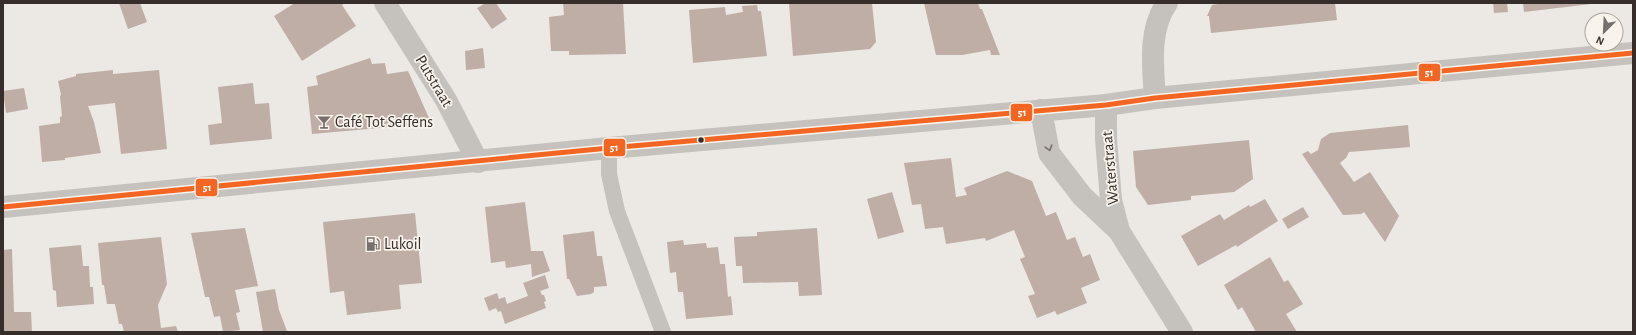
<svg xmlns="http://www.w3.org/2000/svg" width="1636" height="335" font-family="'Alegreya Sans',sans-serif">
  <rect width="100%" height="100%" fill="#ece8e3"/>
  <path fill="#beaea6" d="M119 3H140L147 22 128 29Z
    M295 3H345L342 5 356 26 302 61 274 16Z
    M486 3H496L507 19 492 29 477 8Z
    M563 3H623L626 54 569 55V51H551L549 17 564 15Z
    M789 3H872L876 42 870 49 793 56Z
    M924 3H978L980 9H982L1000 55H991L990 50 962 55H936Z
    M1224 3H1335L1337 20 1211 33 1209 16H1207L1212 5Z
    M1493 3H1507L1508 12 1494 13Z
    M1523 3H1591V4L1524 12Z
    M757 5 758 11H761L767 56 693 63 689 10 725 7 726 15 743 12 742 6Z
    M483 48 485 68 466 70 465 51Z
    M370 58 372 64 385 63 387 74 408 71 429 118 425 124 312 134 307 87 318 85 316 76Z
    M113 70V74L159 70 167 149 121 154 115 103 88 106 94 122 101 153 65 158V160L42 162 39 126 60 123V117L62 116 60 96 61 95 58 81 76 76V74Z
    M253 83 255 104 269 103 272 139 210 145 208 125 222 123 218 87Z
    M24 88 28 109 6 113 3 91Z
    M1408 125 1410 147 1349 152 1346 158 1340 163 1354 182 1370 172 1399 216 1385 242 1364 212 1361 214 1343 215 1302 154 1308 151 1311 154 1318 150 1321 139 1330 133Z
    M1249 140 1253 179 1234 192 1191 196V200L1148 205 1136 187 1133 151Z
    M951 158 956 197 967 195 964 188 1007 171 1032 181 1046 216 1056 212 1067 240 1075 237 1083 257 1090 254 1100 280 1081 288 1087 303 1057 315 1055 311 1037 318 1028 296 1035 294 1020 259 1025 257 1014 230 986 241 985 238 946 244 943 227 925 229 921 204 912 205 904 163Z
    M892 192 904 232 878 239 867 199Z
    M1265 199 1278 221 1237 247 1236 245 1198 266 1181 236 1220 214 1224 220 1249 205 1250 207Z
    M525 202 531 251H543L550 271 532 277 531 264 506 268 505 261 491 263 485 207Z
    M1303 207 1309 217 1288 229 1282 219Z
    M415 213 422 283 399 285 401 309 347 315 344 291 330 293 323 222Z
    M245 228 258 286 235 290 240 312 236 313 240 330 223 332 220 316 214 317 209 297H205L191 233Z
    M817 228 822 295 799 296 798 282 743 283 742 266H736L734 237 757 236V232H759Z
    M594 231 597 256H602L607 286 594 287V292L591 294 577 296 569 279H567L563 235Z
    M161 237 167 284 158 305 161 328 176 326 178 332H124L122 324H119L115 304H107L104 285H102L98 243Z
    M683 240 684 245 706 243 707 248 718 247 720 264H725L728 297 731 296 733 315 686 319 683 292H678L676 272 670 273 667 242Z
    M81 245 83 266H89L90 287H93L94 304 57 307 56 291 53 290 49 248Z
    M12 249 14 312H31L32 332H3V250Z
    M1270 257 1284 282 1288 280 1303 304 1286 314 1297 332H1259L1258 331 1256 332 1242 307 1238 310 1224 285Z
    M545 275 549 288 540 291 542 295H544L546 301 544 302 546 308 505 324 501 311 498 312 496 308 489 311 484 298 497 293 499 299 505 297 507 304 528 296 523 283Z
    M275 289 279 310 287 331 263 332 256 292Z"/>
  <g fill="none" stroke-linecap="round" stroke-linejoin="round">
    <path stroke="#c5c1bc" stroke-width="16" d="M609 148V174L617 211 663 332"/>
    <path stroke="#c5c1bc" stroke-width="22" d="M385 3 446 100 478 162
      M1155 98C1153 67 1148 30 1167 3
      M1106 105V139L1111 200 1119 231
      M1041 110 1049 153 1082 196 1119 231 1182 332"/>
    <path stroke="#c5c1bc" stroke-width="22" d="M3 207 609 148 1106 105 1155 98 1633 53"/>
    <defs>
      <path id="bus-1" d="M3 207 609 148 1106 105 1155 98 1633 53"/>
    </defs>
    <use href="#bus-1" stroke="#f8f3eb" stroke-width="8"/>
    <use href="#bus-1" stroke="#f26522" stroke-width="5"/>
  </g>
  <defs><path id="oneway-chevron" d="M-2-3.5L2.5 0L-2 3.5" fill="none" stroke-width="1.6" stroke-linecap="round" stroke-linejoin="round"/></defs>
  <use stroke="#76706c" href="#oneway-chevron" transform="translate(1049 148) rotate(74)"/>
  <defs>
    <symbol id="bar-bare" viewBox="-9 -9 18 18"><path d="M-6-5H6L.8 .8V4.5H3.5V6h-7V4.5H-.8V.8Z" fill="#766f6b" stroke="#f8f3eb" stroke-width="2.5" paint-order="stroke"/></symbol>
    <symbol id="fuel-bare" viewBox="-9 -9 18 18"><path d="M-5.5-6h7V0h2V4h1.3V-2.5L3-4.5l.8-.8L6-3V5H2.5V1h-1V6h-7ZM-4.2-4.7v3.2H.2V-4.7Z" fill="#766f6b" stroke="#f8f3eb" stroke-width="2.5" paint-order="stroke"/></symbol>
  </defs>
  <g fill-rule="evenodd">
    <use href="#bar-bare" x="314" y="112" width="20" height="20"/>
    <use href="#fuel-bare" x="363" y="234" width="20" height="20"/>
  </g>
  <circle fill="#362e2a" stroke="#f8f3eb" stroke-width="1.5" cx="701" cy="140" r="3.5"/>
  <g text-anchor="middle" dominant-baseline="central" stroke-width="3.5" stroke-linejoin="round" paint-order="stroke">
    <g font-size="16" fill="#362e2a" stroke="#f8f3eb">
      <text transform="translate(434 81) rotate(59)">Putstraat</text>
      <text transform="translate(1110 168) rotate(-95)">Waterstraat</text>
    </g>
    <g font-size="16" fill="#362e2a" stroke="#f8f3eb" text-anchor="start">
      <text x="335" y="122">Café Tot Seffens</text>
      <text x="384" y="244">Lukoil</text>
    </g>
  </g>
  <g stroke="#f8f3eb" stroke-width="1.5">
    <rect x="1418" y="63" width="23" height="19" rx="4" fill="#f26522"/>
    <rect x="1010" y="103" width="23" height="19" rx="4" fill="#f26522"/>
    <rect x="603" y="138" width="23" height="19" rx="4" fill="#f26522"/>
    <rect x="195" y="178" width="23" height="19" rx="4" fill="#f26522"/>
  </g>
  <g font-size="11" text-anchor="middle" font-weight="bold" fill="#fff">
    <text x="1429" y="76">51</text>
    <text x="1022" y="116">51</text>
    <text x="614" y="151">51</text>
    <text x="207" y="191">51</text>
  </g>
  <rect width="1636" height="335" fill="none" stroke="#362e2a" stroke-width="8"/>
  <g transform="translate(1604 32) rotate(204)"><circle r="19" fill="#f8f3eb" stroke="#aaa49e"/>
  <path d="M0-3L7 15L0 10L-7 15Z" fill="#766f6b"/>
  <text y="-6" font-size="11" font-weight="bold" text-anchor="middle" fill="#362e2a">N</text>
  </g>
</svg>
